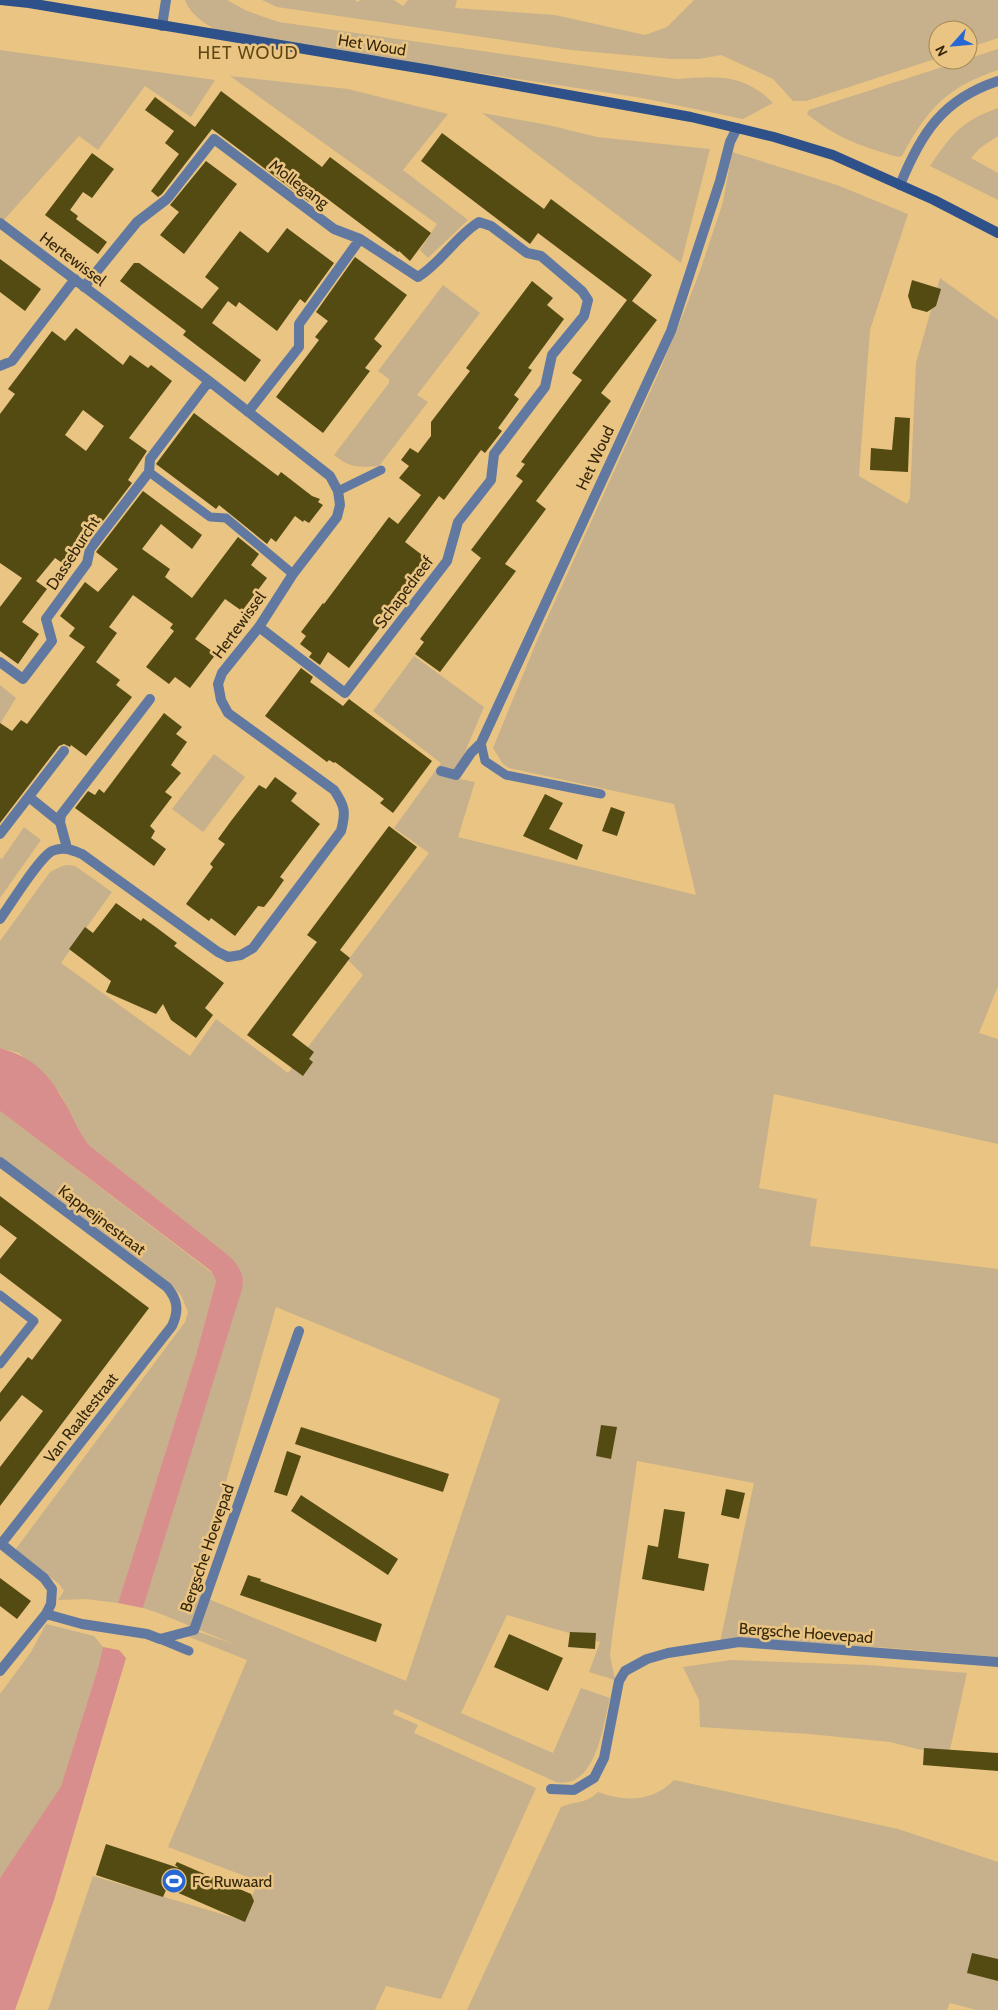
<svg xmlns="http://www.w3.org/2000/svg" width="998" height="2010" font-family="Cabin,sans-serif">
  <rect width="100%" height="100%" fill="#eac482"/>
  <path fill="#c6b18c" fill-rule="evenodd" d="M185 0H227L247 11 279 22 677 79C715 76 744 73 773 103L743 119 642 98 224 34C209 26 191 17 185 0Z
    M262 0H355L358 2 360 0H394L403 6 408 0H457L455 8 555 15 645 35 667 27 694 0H998V38L968 48V30H938V58L806 101H793L773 79 721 55 699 59H672L571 50 277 7Z
    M998 49V70C947 87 927 109 902 156L898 157C861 146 838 139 807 114L809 110Z
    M0 50 215 80 191 117 145 86 98 150 79 136 3 221 0 219Z
    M230 76 348 89 448 114 403 170 468 220 428 258 420 250 437 224Z
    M998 108V136L980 148 971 158 998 173V200L930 166C951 135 961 121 998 108Z
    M482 113 548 125 597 137 710 149 681 263Z
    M732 152 837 185 908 214 870 330 859 476 907 504 910 498 916 363 940 278 998 320V986L979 1033 998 1039V1144L774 1094 759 1188 817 1199 810 1246 998 1269V1657C906 1649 812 1640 720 1642L754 1483 637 1461 612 1638 610 1655 615 1680 589 1672 600 1642 507 1615 461 1713 553 1753 581 1688 610 1698C603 1725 596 1790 556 1782L395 1709 393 1714 418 1725 414 1733 536 1788 441 1999 386 1986 375 2010H48L93 1876 242 1920 258 1881 168 1847 247 1660 187 1636 185 1627 236 1645 161 1614 143 1608 243 1281 228 1255 90 1146 83 1138 60 1093 19 1053 0 1048V941L50 872 60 867 66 865 75 866 112 892 61 963 190 1056 216 1019 288 1073 363 975 348 960 429 853 394 828 441 763 373 711 414 656 484 707 454 778 475 782 458 837 696 895 674 804 509 768 503 764 493 748 536 643 660 370 684 312 700 271 723 202ZM276 1307 500 1399 406 1681 194 1593Z
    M443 285 480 313 417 395 428 402 379 466C358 467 352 469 334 455L389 383V379L378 371Z
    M0 685 16 698 0 724Z
    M214 754 245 777 203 832 172 809Z
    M24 827 41 840 0 898V858L2 859Z
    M0 1111 211 1272 216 1281 196 1355 118 1603 86 1599 58 1600 64 1591 59 1584 15 1550 185 1322 188 1312 181 1295 174 1288 0 1157Z
    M46 1624 94 1636 103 1647 98 1668 61 1786 0 1878V1694L31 1652Z
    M731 1660 868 1665 967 1673 949 1754 917 1749 890 1742 809 1734 700 1727 699 1700 683 1667Z
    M674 1780 898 1829 998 1862V2010H976L950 2003 947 2010H467L561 1807C574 1801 587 1804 598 1792 625 1802 653 1802 674 1780Z"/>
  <path fill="#d78e8d" d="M0 1048C38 1059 52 1078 70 1112 76 1124 81 1136 90 1146L228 1255C239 1266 245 1274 242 1289L143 1608 118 1603 196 1355 216 1281 211 1271 0 1111Z
    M103 1647 119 1650 126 1658 54 1900 15 2010H0V1878L61 1786 98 1668Z"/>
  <path fill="#544b12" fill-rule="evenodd" d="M221 91 322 167 330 157 431 233 410 261 399 251 398 252 317 191 309 202 212 129 162 194 158 197 151 191 179 154 165 143 174 131 145 110 155 97 195 127Z
    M442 133 544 209 551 199 652 275 632 301 657 320 601 393 611 401 536 501 546 509 505 564 516 571 440 672 415 654 424 642 420 639 481 558 471 550 523 481 516 476 525 464 521 462 582 380 572 373 627 300 538 233 530 244 421 161Z
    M92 153 114 169 92 198 83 192 70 210 78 216 76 219 107 242 98 254 45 215Z
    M206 161 237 184 184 254 160 235 179 212 170 205Z
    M287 228 334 263 305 303 300 299 277 331 239 302 236 307 228 301 212 323 261 360 245 382 183 335 186 331 120 281 134 263H139L202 309 219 288 205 277 240 231 268 253Z
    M355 257 407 295 374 339 382 346 365 368 370 371 323 433 276 397 319 340 315 337 328 321 316 312Z
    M0 259 41 289 25 311 0 292Z
    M912 280 941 289 936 306 927 312 912 308 908 296Z
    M532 281 553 298 547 305 564 319 528 368 532 370 514 395 519 399 498 428 502 431 485 453 481 450 444 500 439 496 405 542 430 561 349 668 328 652 320 665 309 657 312 653 300 644 306 636 301 632 323 603 324 604 389 517 398 524 421 495 399 478 409 466 401 460 410 448 418 453 431 436V422L470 371 466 368Z
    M76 328 123 365 130 355 148 368 151 365 172 381 129 438 147 451 128 480 132 483 68 567 55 558 36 581 47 589 22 622 39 634 18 664 0 651V607L22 578 0 563V414L15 394 8 389 52 331 65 341ZM83 410 104 426 86 451 65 435Z
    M194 413 278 476 281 472 312 496 320 499 318 502 323 505 309 523 304 520 303 522 295 516 276 542 271 538 267 544 219 505 216 509 156 464Z
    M895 417 910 418 908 472 870 470 871 448 892 450Z
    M143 491 202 535 192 549 161 524 142 549 170 569 165 577 192 598 238 537 259 554 251 565 267 578 242 611 225 599 195 639 216 654 190 688 175 677 169 684 146 667 174 631 170 628 173 624 133 595 109 627 117 633 96 662 120 680 116 685 132 697 86 756 71 745 70 747 64 744 59 746 0 823V723L12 731 21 720 27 724 85 647 69 636 75 628 60 616 85 582 98 592 118 569 96 552Z
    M301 668 313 677 310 682 343 706 349 699 432 761 393 813 380 803 384 799 371 789 335 762 334 763 329 760 327 762 265 716Z
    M164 713 182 727 176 734 187 742 171 765 181 773 165 792 172 797 150 826 155 831 151 838 166 849 154 866 75 808 88 791 95 795 99 789 104 793Z
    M275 777 297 793 291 801 320 824 280 877 284 880 272 897 264 907 258 906 235 936 211 918 209 921 186 904 213 867 210 864 225 844 218 839 231 821 259 785 266 789Z
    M545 794 563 803 549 829 583 845 577 860 523 836Z
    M611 807 625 812 617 836 602 831Z
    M389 826 417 847 340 950 350 958 292 1035 314 1052 309 1059 313 1062 303 1076 247 1035 317 942 307 935Z
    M116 903 141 921 143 918 157 928 177 943 174 946 224 983 205 1008 213 1015 196 1038 171 1020 163 1004 156 1014 106 992 111 981 69 949 85 927 93 933Z
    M0 1196 149 1308 0 1506V1467L43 1411 22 1395 0 1422V1393L28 1357 32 1360 62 1320 0 1273V1259L17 1238 0 1225Z
    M601 1425 617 1427 611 1459 596 1456Z
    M301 1427 449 1474 443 1492 295 1444Z
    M287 1451 301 1456 287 1496 274 1492Z
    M726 1489 745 1493 739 1519 721 1515Z
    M301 1495 398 1559 388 1575 291 1511Z
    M664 1509 685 1512 678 1558 709 1564 704 1591 642 1579 648 1545 658 1547Z
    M248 1575 261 1579 260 1581 382 1624 376 1642 240 1595Z
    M0 1578 31 1601 17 1619 0 1606Z
    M570 1632 596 1633 595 1649 568 1647Z
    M509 1634 563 1658 548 1691 494 1667Z
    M924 1748 998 1753V1771L923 1765Z
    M106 1844 179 1868 175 1865 177 1862 251 1894 254 1901 245 1922 167 1888 163 1897 96 1875Z
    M972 1953 998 1959V1981L967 1973Z"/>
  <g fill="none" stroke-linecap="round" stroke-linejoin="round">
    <path stroke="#6179a0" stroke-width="9" d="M149 472 210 517 226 518 293 574
      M338 491 381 470
      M481 743 485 761 506 775 601 794
      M0 1295 34 1321 0 1364
      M160 1639 189 1651"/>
    <path stroke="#6179a0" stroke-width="10" d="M162 26 166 0
      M900 185C921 133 943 99 998 81
      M0 223 209 381 330 476 338 491 340 505 337 517 293 574 259 627 222 673 218 684 221 700 228 713 334 790C345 806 346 812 341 831L253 948 241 955 228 957 218 952 82 854C72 850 63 846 52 851 38 859 11 904 0 919
      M84 287 137 222 167 199 214 139 334 229 360 239 418 277C442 262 455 237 479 222L491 226 527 253 541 256 582 291 588 300 584 316 552 355 545 387 494 454 491 480 458 522 447 561 345 693 259 627
      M0 366 12 361 75 279
      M248 412 299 347V324L360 239
      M0 662 23 679 52 641 46 619 87 563 90 549 149 472 150 459 209 381
      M441 771 456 775 471 753 481 743 671 331 720 181 730 142 737 128
      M29 797 60 822
      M0 834 64 751
      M67 848 60 822 61 815 150 699
      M0 1162 167 1287C178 1300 179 1311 172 1326L1 1544
      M0 1543 44 1578 52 1589 51 1604 46 1614 0 1671
      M46 1614 82 1624 147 1634 160 1639 194 1630 299 1331
      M551 1789 574 1790 594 1778 604 1758 619 1681 625 1671 647 1659 668 1653 739 1642 998 1662"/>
    <path stroke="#2f5189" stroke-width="10" d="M0 0 29 3 430 70 691 117 737 128 774 137 833 155 934 200 998 233"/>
  </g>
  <defs>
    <symbol id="stadium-disc" viewBox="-11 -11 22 22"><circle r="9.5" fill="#2667d3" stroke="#eac482"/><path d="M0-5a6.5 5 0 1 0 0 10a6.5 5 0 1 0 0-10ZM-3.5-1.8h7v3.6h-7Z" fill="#fff"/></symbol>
  </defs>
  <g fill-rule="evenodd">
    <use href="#stadium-disc" x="160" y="1867" width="28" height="28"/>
  </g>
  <g text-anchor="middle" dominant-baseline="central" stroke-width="5" stroke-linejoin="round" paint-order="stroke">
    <g font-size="16" fill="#35270b" stroke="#eac482">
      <text transform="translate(372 45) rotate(9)">Het Woud</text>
      <text transform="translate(299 184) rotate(37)">Mollegang</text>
      <text transform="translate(73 259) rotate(37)">Hertewissel</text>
      <text transform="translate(595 458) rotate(-65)">Het Woud</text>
      <text transform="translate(73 553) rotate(-57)">Dasseburcht</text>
      <text transform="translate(404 592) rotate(-53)">Schapedreef</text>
      <text transform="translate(239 625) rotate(-54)">Hertewissel</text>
      <text transform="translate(102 1220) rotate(37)">Kappeijnestraat</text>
      <text transform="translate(81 1418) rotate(-52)">Van Raaltestraat</text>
      <text transform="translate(207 1548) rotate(-71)">Bergsche Hoevepad</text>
      <text transform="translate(806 1633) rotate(4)">Bergsche Hoevepad</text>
    </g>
    <g font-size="16" fill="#35270b" stroke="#eac482" text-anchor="start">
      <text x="192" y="1881">FC Ruwaard</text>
    </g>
    <g font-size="18" letter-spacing="1" fill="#614713" stroke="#eac482">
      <text x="248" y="53">HET WOUD</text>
    </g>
  </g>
  <g transform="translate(953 45) rotate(243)"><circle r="24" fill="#eac482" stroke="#a28552"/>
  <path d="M0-4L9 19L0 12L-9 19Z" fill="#2667d3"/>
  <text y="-8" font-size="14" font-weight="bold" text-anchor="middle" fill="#35270b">N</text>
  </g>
</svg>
